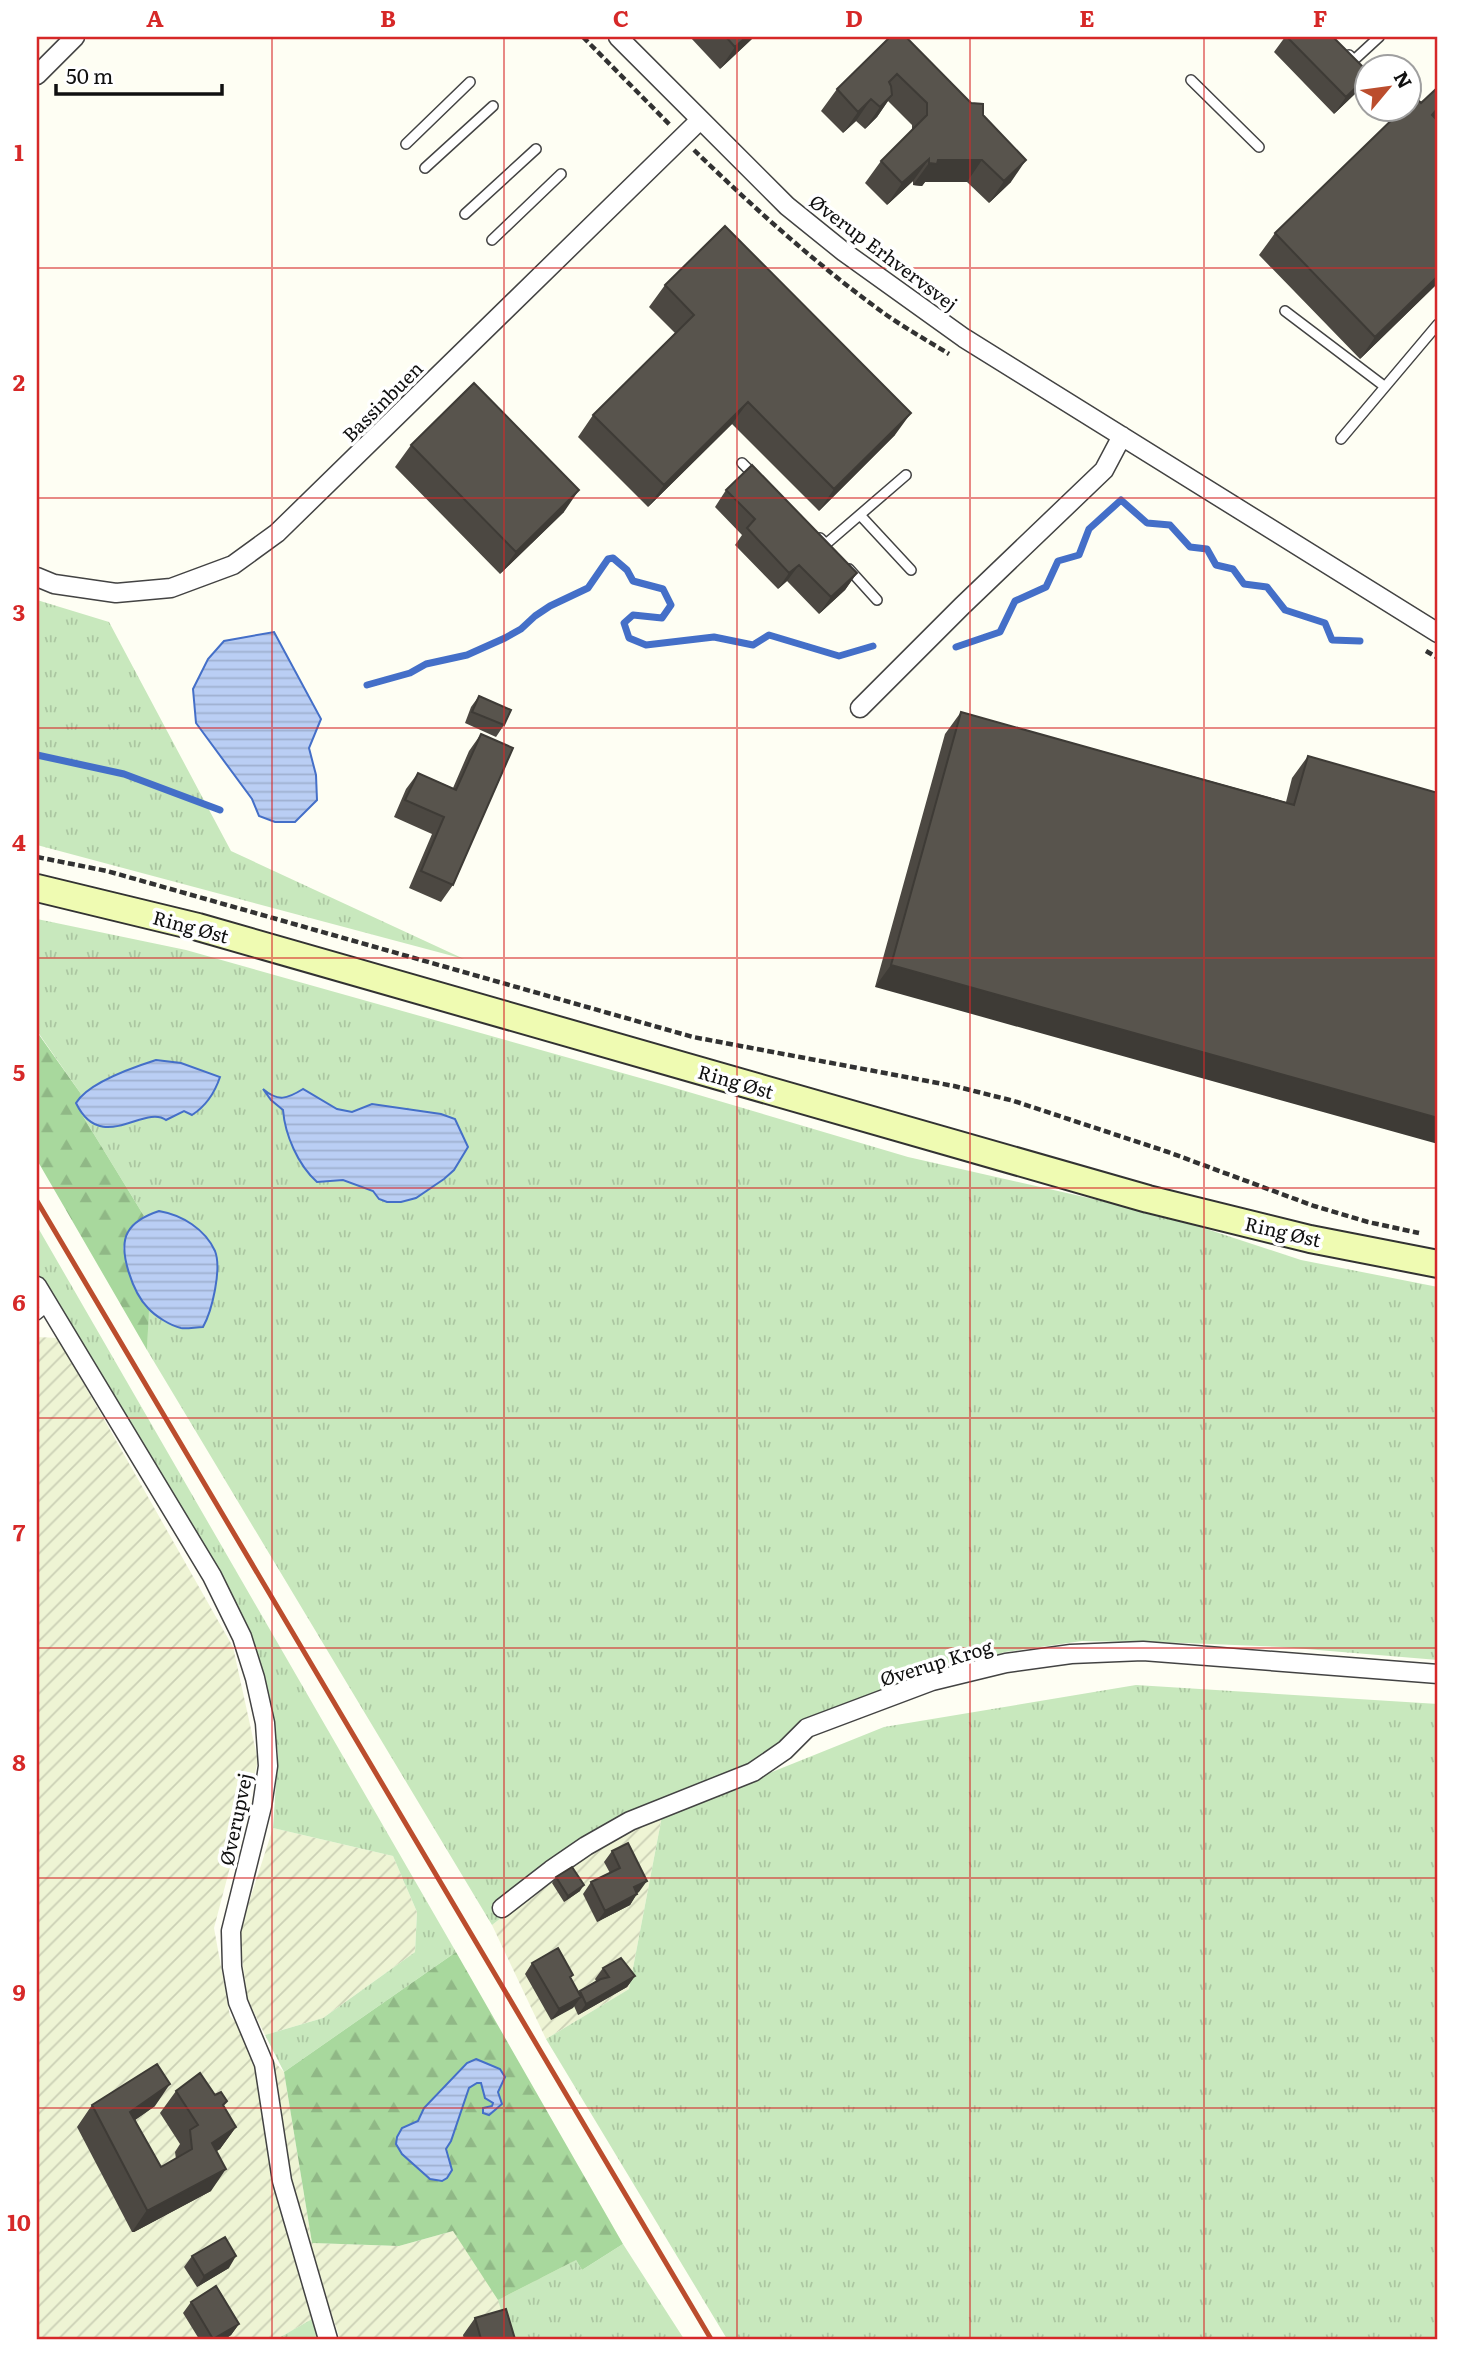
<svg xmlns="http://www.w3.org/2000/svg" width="1475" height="2376" font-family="Literata,serif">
  <defs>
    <pattern id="farmland-furrows" width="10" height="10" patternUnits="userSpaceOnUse" patternTransform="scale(1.75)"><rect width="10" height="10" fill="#eef4d4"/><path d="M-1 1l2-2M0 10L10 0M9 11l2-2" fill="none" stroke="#cbd0b5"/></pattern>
    <pattern id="grass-tufts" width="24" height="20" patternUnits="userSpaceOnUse" patternTransform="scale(1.75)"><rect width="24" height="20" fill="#c8e8bd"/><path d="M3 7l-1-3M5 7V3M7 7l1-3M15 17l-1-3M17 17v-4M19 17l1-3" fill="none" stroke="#abc6a1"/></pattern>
    <pattern id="forest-firs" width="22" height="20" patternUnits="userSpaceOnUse" patternTransform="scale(1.75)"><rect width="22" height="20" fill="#a8d89d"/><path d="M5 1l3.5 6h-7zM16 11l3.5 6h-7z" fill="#90b886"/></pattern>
    <pattern id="water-rules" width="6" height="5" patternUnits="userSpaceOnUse" patternTransform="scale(1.75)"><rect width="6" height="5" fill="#bacef4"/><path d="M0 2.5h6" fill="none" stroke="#9fb0d0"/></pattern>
  </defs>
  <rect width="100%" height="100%" fill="#fefef3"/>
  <path fill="url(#farmland-furrows)" d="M37 1337 58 1338 233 1647 258 1761 214 1928 230 2016 284 2072 312 2243 399 2246 453 2231 576 2260 619 2339H340L330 2309 277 2339H37Z
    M662 1816 629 1989 546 2039 492 1925 549 1878 611 1840Z
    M273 1828 393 1856 417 1912 415 1952 323 2018 265 2035 247 1998 239 1933Z"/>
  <path fill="url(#grass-tufts)" d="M37 600 109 622 231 851 464 959 37 845Z
    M37 919 186 950 665 1085 908 1157 1164 1215 1301 1260 1438 1287V1660L1282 1647 1185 1643 1082 1641 1005 1652 911 1682 781 1744 745 1767 630 1816 492 1925 147 1350 148 1309 144 1216 81 1113 76 1103 81 1094 37 1031Z
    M37 1226 456 1952 284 2072 265 2035 323 2018 415 1952 417 1912 393 1856 273 1828 278 1753 271 1711 251 1635 37 1275Z
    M1136 1685 1438 1704V2339H727L546 2039 629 1989 662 1816 884 1727Z
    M623 2244 684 2339H510L498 2300 576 2260 582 2270Z
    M312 2319 318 2339H277Z"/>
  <path fill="url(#forest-firs)" d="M37 1032 81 1094 77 1103 81 1113 144 1216 128 1232 123 1248 138 1293 149 1309 147 1350 37 1160Z
    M456 1952 623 2244 582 2270 576 2260 498 2300 453 2231 399 2246 312 2243 284 2072Z"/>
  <path fill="url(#water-rules)" stroke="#446fc8" stroke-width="2" d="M274 632 321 719 309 748 316 775 317 800 295 822H275L259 816 252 799 196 723 193 689 208 659 224 641Z
    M156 1060 181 1063 220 1077C215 1092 206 1106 192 1115L184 1111 166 1120C144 1104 101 1155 76 1103 88 1083 134 1067 156 1060Z
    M263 1089C278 1102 287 1099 303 1089L337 1109 352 1112 372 1104 441 1114 455 1119 468 1147 454 1170 444 1179 416 1198 401 1202H387L379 1199 373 1191 343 1180 317 1182C298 1165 285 1135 283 1110L271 1100Z
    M159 1211C182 1215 205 1229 215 1251 222 1269 212 1311 203 1327 196 1327 187 1329 181 1328 171 1326 155 1316 148 1308 134 1294 117 1251 128 1232 134 1221 147 1215 159 1211Z
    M476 2059 500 2069 505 2077 498 2092 502 2104 489 2115 483 2113V2108L492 2106 493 2103 485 2098 481 2083H477L469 2088 451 2141 446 2149 452 2170 447 2178 442 2181 430 2179 402 2154 396 2144 397 2137 402 2128 418 2121 424 2108 467 2063Z"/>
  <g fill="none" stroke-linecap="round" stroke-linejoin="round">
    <path stroke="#446fc8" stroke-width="7" d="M956 647 1000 632 1015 601 1046 587 1058 561 1079 555 1089 529 1121 500 1147 523 1170 525 1190 547 1207 549 1216 565 1233 569 1244 584 1267 587 1285 610 1325 623 1332 640 1360 641
      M367 685 410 673 426 664 467 655 505 638 521 629 535 616 550 606 588 588 608 559 613 558 627 570 633 581 663 589 671 605 662 618 633 615 624 623 629 638 646 645 714 637 753 645 769 635 839 656 873 646
      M37 755 124 774 220 810"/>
    <defs>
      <path id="service" d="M1349 55 1354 60 1379 37
        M1191 80 1259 147
        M406 144 470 82
        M425 168 493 106
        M465 214 536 149
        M492 240 561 174
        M1285 311 1384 386
        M1341 439 1438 324
        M742 463 754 475
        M860 515 911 570
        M820 538 826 544 906 475
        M849 569 877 600
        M37 1315 49 1305"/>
      <path id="minor" d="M618 37 787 206 844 252 964 338 1438 633
        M37 75 75 37
        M37 577 54 584 116 593 171 588 233 565 277 533 700 120
        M860 708 962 606 1104 470 1122 436
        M37 1286 212 1576 242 1637 255 1678 265 1723 268 1766 262 1806 231 1931 232 1967 238 2002 264 2064 282 2181 328 2339
        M502 1908 551 1870 586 1846 630 1821 753 1772 785 1750 807 1728 932 1681 1006 1663 1071 1654 1143 1651 1438 1674"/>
      <path id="secondary" d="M37 888 198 927 1148 1199 1310 1239 1438 1264"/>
    </defs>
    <use href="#service" stroke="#434343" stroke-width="12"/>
    <use href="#minor" stroke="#434343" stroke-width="21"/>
    <use href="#secondary" stroke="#323232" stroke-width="30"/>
    <path stroke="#323232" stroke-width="4.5" stroke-dasharray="7 3.5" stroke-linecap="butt" d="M583 37 671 126
      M694 150C754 208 817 265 885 314 905 328 928 341 949 354
      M1426 651 1438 658
      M37 857 107 871 693 1037 954 1086 1014 1101 1168 1152 1314 1206 1368 1222 1419 1233"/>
    <use href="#service" stroke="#fff" stroke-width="9"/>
    <use href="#minor" stroke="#fff" stroke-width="18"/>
    <use href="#secondary" stroke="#effbb2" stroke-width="26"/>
    <path stroke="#bb4d2d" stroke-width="5" d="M37 1201 711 2339"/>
  </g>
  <path fill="#4c4842" d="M690 37H754L720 69Z
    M890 37 983 115 1011 182 989 203 967 182H925L922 186 913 185V181L887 205 865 183 881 161 912 130V125L888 101 877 117 865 129 856 121 843 133 821 111 837 89Z
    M1285 37H1333L1367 71V78L1358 91 1334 114 1274 52Z
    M1438 87V115L1435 118 1438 121V283L1360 359 1259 255 1275 233 1421 103Z
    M665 285 895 435 819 511 732 424 648 507 578 437 593 415 675 333 649 307Z
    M411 445 564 512 500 574 395 467Z
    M726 490 857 573 845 590 819 614 787 581 778 589 735 545 742 535 715 507Z
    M479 696 504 725 496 737 465 723 471 707Z
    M961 712 1286 802 1292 778 1308 756 1438 793 875 987 945 734Z
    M481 734 453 885 441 902 409 888 432 834 394 817 406 789 418 773 453 788 469 751Z
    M612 1851 639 1892 637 1893 630 1905 597 1922 583 1894 591 1882 610 1873 604 1862Z
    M556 1877 580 1891 564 1902 552 1883Z
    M532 1963 570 1979 579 1993 580 1991 596 1981 595 1979 603 1968 635 1976 627 1987 578 2015 574 2006 551 2020 525 1974Z
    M176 2091 215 2095 227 2101 223 2106 236 2127 220 2149 216 2151 211 2191 134 2232H132L77 2127 92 2105 155 2106 135 2120 161 2167 176 2159 175 2152 180 2144 160 2113Z
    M192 2256 229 2268 197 2287 184 2267Z
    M191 2302 239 2324 231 2335 225 2339H199L183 2313Z
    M475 2318 515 2339H464L463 2335Z"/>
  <path fill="#3e3b36" d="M746 37H754L720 69 735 47Z
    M1367 77 1358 91 1334 114 1346 97Z
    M892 95 877 117 865 129 880 107Z
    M871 99 856 121 843 133 858 112Z
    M1438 108V115L1417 136 1432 115Z
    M929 159 913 181 887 205 902 183Z
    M938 160H982L967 182H925L922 186 913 185 929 163Z
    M1026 160 1011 182 989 203 1004 181Z
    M1438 276V283L1360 359 1375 337Z
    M748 402 732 424 648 507 664 485Z
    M911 413 895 435 819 511 834 489Z
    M579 490 564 512 500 574 516 552Z
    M799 565 787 581 778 589 789 573Z
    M857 573 845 590 819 614 831 597Z
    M891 965 1438 1118V1144L875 987Z
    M647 1881 639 1892 626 1898 634 1887Z
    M584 1885 580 1891 564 1902 568 1896Z
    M637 1894 630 1905 597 1922 605 1911Z
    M635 1976 627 1987 578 2015 586 2004Z
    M581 1997 573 2008 551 2020 559 2009Z
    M170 2084 155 2106 115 2134 130 2112Z
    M236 2127 220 2149 196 2165 212 2143Z
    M226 2169 211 2191 134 2232H132L147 2210Z
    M236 2256 229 2268 197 2287 204 2276Z
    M239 2324 231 2335 225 2339H214Z"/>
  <path fill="#58544d" stroke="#3e3b36" stroke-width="2" d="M726 37H746L735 47Z
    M890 37H906L971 103 983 104V115L1026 160 1004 181 982 160H938L937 164 929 163V159L902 183 881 161 927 115V103L897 74 889 82 891 86 892 95 880 107 871 99 858 112 837 89Z
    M1287 37H1333L1367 71V77L1346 97Z
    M1438 87V108L1432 115 1438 121V276L1375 337 1275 233 1404 108H1409V104L1415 97 1421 103Z
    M725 226 911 413 834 489 748 402 664 485 593 415 694 315 665 285Z
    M474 383 579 490 516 552 411 445Z
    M752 465 857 573 831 597 799 565 789 573 747 528 755 519 726 490Z
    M479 696 511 710 504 725 472 712Z
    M961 712 1294 805 1308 756 1438 793V1118L891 965Z
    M481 734 513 748 453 885 421 871 444 817 405 800 418 773 456 790Z
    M628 1843 647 1881 634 1887 637 1894 605 1911 591 1882 620 1868 612 1851Z
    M572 1867 584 1885 568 1896 556 1877Z
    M558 1948 573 1975 570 1977 581 1997 559 2009 532 1963Z
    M621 1958 635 1976 586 2004 580 1991 601 1979 609 1977 603 1968Z
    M157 2064 170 2084 130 2112 161 2167 192 2149 190 2130 198 2125 176 2091 200 2073 215 2095 221 2092 227 2101 223 2105 236 2127 212 2143 226 2169 149 2210H147L92 2105Z
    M225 2237 236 2256 204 2276 192 2256Z
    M216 2286 239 2324 213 2339 191 2302Z
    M506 2309 515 2339H481L475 2318Z"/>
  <path fill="none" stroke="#d62828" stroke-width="2" stroke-opacity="0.55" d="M272 37V2339M504 37V2339M737 37V2339M970 37V2339M1204 37V2339M37 268H1438M37 498H1438M37 728H1438M37 958H1438M37 1188H1438M37 1418H1438M37 1648H1438M37 1878H1438M37 2108H1438"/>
  <g text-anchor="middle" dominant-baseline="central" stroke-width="7" stroke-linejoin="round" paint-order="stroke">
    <g font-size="19" fill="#101010" stroke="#fff">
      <text transform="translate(884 252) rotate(37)">Øverup Erhvervsvej</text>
      <text transform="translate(382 401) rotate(-45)">Bassinbuen</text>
      <text transform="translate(191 926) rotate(15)">Ring Øst</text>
      <text transform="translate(736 1081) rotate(16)">Ring Øst</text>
      <text transform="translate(1283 1231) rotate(13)">Ring Øst</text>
      <text transform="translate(936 1662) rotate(-17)">Øverup Krog</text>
      <text transform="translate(235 1819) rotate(-78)">Øverupvej</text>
    </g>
  </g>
  <rect width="1475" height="2376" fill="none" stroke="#ffffff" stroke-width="77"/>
  <g transform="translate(1388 88) rotate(61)"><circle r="33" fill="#ffffff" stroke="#9f9f9f" stroke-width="2"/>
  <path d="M0-5L12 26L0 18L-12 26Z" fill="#bb4d2d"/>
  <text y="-10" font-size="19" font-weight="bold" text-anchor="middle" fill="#101010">N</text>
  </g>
  <path d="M56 84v10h166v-10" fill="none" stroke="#101010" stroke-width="3.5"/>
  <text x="66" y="84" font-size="21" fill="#101010" stroke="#ffffff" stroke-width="5" paint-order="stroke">50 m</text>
  <rect x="38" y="38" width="1398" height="2300" fill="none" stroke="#d62828" stroke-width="2.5"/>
  <g font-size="23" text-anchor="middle" font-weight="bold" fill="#d62828">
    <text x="155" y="27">A</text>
    <text x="388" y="27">B</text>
    <text x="621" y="27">C</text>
    <text x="854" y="27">D</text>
    <text x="1087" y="27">E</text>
    <text x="1320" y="27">F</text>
    <text x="19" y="161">1</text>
    <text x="19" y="391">2</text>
    <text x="19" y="621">3</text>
    <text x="19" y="851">4</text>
    <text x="19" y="1081">5</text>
    <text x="19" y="1311">6</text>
    <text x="19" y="1541">7</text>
    <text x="19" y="1771">8</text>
    <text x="19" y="2001">9</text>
    <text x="19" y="2231">10</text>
  </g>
</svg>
